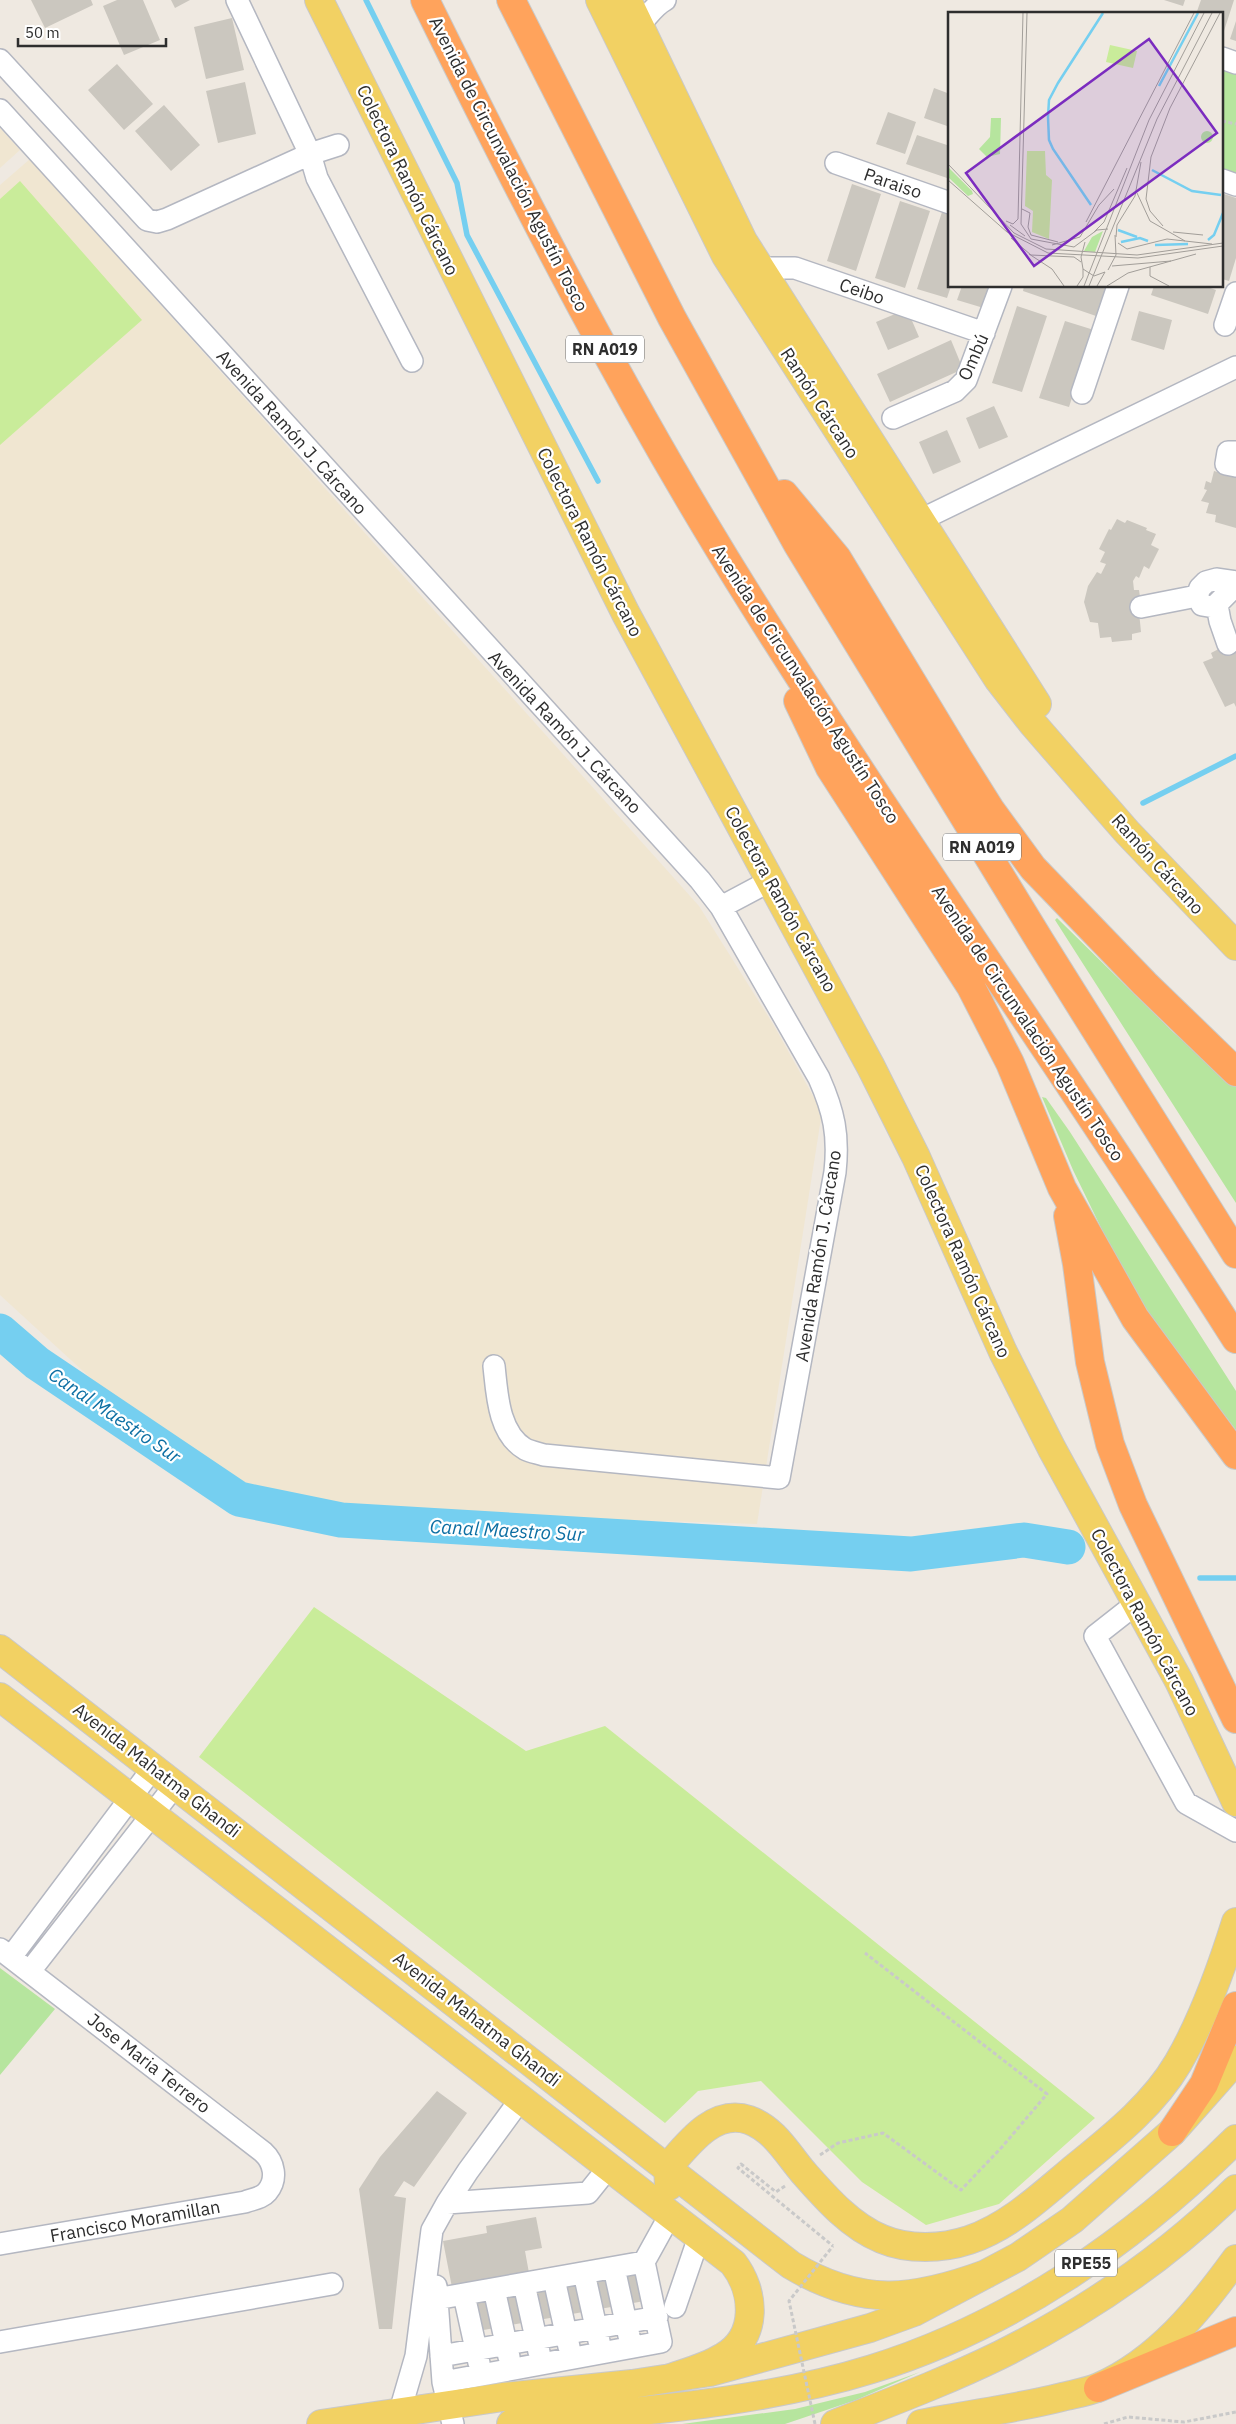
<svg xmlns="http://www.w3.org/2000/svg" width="1236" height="2424" font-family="'IBM Plex Sans',sans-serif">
  <rect width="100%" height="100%" fill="#efe9e1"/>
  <path fill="#f0e6d1" d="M0 128 20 150 0 168Z
    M30 159 699 906 773 1024 822 1112 757 1524 344 1511 245 1490 131 1415 0 1295V185Z"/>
  <path fill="#b6e59e" d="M1222 64 1236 69V175L1222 171Z
    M1057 918 1173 1032 1236 1086V1203L1055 920Z
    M1042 1097 1046 1098 1070 1132 1236 1391V1430L1151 1318 1125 1277 1073 1170Z
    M0 1968 55 2009 0 2075Z
    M920 2372 856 2400 785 2424H682L795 2409 865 2392Z"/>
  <path fill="#c9ec9a" d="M20 181 142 320 0 445V199Z
    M314 1607 526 1751 605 1726 1095 2118 999 2204 926 2225 862 2182 761 2081 698 2091 665 2123 199 1757Z"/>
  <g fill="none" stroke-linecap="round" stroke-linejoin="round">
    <path stroke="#75cff0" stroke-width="5.5" d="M366 0 457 183 467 235 598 481
      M1143 803 1236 756
      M1200 1578H1236"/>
    <path stroke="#75cff0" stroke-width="35" d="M0 1331 37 1363 239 1499 341 1520 911 1554 1024 1540 1068 1547"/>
  </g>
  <path fill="#cbc7bf" d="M31 0H91L93 5 45 28Z
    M117 0H143L160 40 124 55 103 6Z
    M171 0H190L175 8Z
    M1164 0H1185L1183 6Z
    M1201 0H1234L1223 34 1222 14H1196Z
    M232 18 244 70 206 79 194 27Z
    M1236 21V41L1230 39Z
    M117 64 153 104 124 130 88 90Z
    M245 82 256 134 218 143 206 91Z
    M934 88 950 94V127L924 118Z
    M164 105 200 145 171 171 135 131Z
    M888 112 916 122 905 154 876 144Z
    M917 135 950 146V179L906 164Z
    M852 184 881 194 856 271 827 261Z
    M1224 194 1236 198V258L1229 281 1222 279V200Z
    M900 201 930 211 905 288 875 278Z
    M942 212 950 214 951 286 947 298 917 289Z
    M962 286H994L987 309 957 300Z
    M1024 286H1106L1109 287 1099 317 1023 291Z
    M1154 286H1205L1216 290 1208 314 1151 295Z
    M1017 306 1047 316 1022 392 992 383Z
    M907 309 919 337 888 350 876 322Z
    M1139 311 1172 320 1164 350 1131 340Z
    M1065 321 1094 330 1069 407 1039 398Z
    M951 340 963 369 890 402 877 374Z
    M994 406 1008 437 979 449 966 418Z
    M947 430 961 462 933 474 919 442Z
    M1233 469H1236V528L1215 522 1216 515 1206 513 1209 503 1201 501 1207 490 1204 489 1206 481 1211 483 1214 471 1231 476Z
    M1117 519 1125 523 1127 520 1147 528 1146 530 1156 534 1151 545 1159 549 1149 569 1144 566 1139 578 1136 576 1133 581 1134 590H1139L1142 611 1139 612 1141 632 1132 634V640L1112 642 1111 637 1100 638 1098 623 1090 622 1084 602 1088 586 1097 572 1101 574 1106 564 1100 562 1105 552 1099 549 1109 529 1111 530Z
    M1236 640V707L1234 703 1225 707 1203 662 1213 658 1211 653Z
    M437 2091 467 2113 414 2187 404 2181 394 2196 406 2198 392 2329H379L359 2189 380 2157Z
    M536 2217 542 2248 525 2251 531 2284 643 2265 650 2300 461 2334 443 2241 487 2233 486 2226Z"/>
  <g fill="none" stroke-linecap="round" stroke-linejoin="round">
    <defs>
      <path id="minor" d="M237 0 310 154 317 178 412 361
        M629 32C645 24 650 8 665 0
        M1222 58 1236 63
        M0 60 147 220 157 222 167 219 310 154 338 145
        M0 110 700 880 721 907 819 1078C834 1112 839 1135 835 1172L779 1478 544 1455C538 1453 531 1452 525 1449 498 1433 497 1393 494 1366
        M836 163 950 203
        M1222 180 1236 185
        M749 274 759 268H795L984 333
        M1225 325 1236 293
        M1082 393 1118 286
        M893 418 955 391 966 380 1001 286
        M1236 452H1228L1226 464 1236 466
        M908 526 1236 367
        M1197 596 1202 605 1214 607 1236 585
        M1217 605 1220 621 1228 644
        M1141 607 1197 596 1200 588 1206 582 1217 579 1236 582
        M721 907 770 881
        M1137 1603 1095 1636 1186 1803 1236 1831
        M0 1949 263 2152C274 2162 278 2179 267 2192 262 2198 253 2199 245 2202L0 2244
        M11 1957 153 1768
        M30 1971 176 1784
        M520 2100 468 2171 447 2203 588 2193 608 2168
        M614 2268 629 2336
        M584 2273 599 2341
        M554 2279 569 2347
        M524 2284 539 2352
        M436 2286 443 2382 453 2424
        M494 2289 509 2357
        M464 2295 479 2363
        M425 2301 644 2262
        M675 2307 699 2237
        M0 2342 332 2284
        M441 2356 657 2317
        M443 2382 661 2342 644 2262 670 2215
        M401 2424 400 2411 416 2356 432 2230 447 2203"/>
      <path id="major" d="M319 0 626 614 871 1067 916 1157 1003 1352 1052 1449 1179 1681 1236 1802
        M600 0 726 256 998 679 1033 724 1127 832 1236 946
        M627 0 743 241 1037 704
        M0 1649 791 2265C861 2307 913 2301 986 2274
        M0 1697 733 2263C755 2291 759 2337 723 2357 707 2367 688 2372 670 2378
        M669 2186 668 2167C688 2144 714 2108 749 2120 774 2129 787 2153 803 2172 825 2197 850 2226 882 2239 908 2250 942 2249 969 2240 1008 2227 1040 2197 1071 2171 1110 2139 1152 2107 1178 2063 1203 2020 1221 1970 1236 1922
        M321 2424 503 2397 632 2384 710 2372 870 2328 914 2312 1018 2257 1072 2220 1172 2132 1236 2060
        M511 2424C631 2411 756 2405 872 2369 1011 2326 1134 2240 1236 2139
        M835 2424C891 2402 947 2381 1000 2355 1086 2312 1168 2256 1236 2189
        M921 2424C968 2414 1015 2409 1062 2397 1074 2394 1088 2392 1099 2387 1158 2361 1199 2310 1236 2259"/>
      <path id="highway" d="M425 0C526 205 630 408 752 602 908 851 1079 1091 1236 1339
        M511 0 672 318 798 545 1040 941 1236 1254
        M784 494 837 558 958 758 990 809 1033 868 1145 984 1236 1072
        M798 701 830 768 971 987 1010 1063 1062 1188 1135 1318 1236 1455
        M1068 1216 1077 1264 1090 1362 1110 1444 1133 1505 1236 1719
        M1172 2132 1204 2084 1236 2006
        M1098 2388 1236 2331"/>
    </defs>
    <use href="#minor" stroke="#b4b7c1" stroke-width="24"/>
    <use href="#major" stroke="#c9c9c9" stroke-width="30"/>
    <use href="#highway" stroke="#c9c9c9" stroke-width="30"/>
    <path stroke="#c9c9c9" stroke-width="3" stroke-dasharray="4 2.5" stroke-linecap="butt" d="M1222 121 1236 124
      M820 2155 838 2143 883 2133 961 2190 1002 2147 1047 2094 865 1953
      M785 2186 776 2192 741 2164 738 2168 833 2246
      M1104 2424 1128 2417 1184 2422 1236 2412"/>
    <use href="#minor" stroke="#fff" stroke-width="21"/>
    <use href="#major" stroke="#f2d163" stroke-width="28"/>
    <use href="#highway" stroke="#ffa35c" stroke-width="28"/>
    <path stroke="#c9c9c9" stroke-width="3" stroke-dasharray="4 2.5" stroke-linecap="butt" d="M815 2424 789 2301 833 2246"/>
  </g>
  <g text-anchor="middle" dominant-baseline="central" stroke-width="4.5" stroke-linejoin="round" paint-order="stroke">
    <g fill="#fff" stroke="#6d6d6d" stroke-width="1">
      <rect x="566" y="335.5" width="78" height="27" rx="4"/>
      <rect x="943" y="833.5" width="78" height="27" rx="4"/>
      <rect x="1055" y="2249.5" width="62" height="27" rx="4"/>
    </g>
    <g font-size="16" font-weight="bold" fill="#2e2e2e">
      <text x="605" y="349">RN A019</text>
      <text x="982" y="847">RN A019</text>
      <text x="1086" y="2263">RPE55</text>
    </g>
    <g font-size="18" fill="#2e2e2e" stroke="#fff">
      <text transform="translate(509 164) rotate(63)">Avenida de Circunvalación Agustín Tosco</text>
      <text transform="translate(408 180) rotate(64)">Colectora Ramón Cárcano</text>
      <text transform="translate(893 183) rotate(19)">Paraiso</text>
      <text transform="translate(862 291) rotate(19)">Ceibo</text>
      <text transform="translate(973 357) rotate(-66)">Ombú</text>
      <text transform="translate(820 403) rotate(57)">Ramón Cárcano</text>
      <text transform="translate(292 432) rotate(48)">Avenida Ramón J. Cárcano</text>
      <text transform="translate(590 542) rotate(63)">Colectora Ramón Cárcano</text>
      <text transform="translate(806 684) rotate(57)">Avenida de Circunvalación Agustín Tosco</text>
      <text transform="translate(565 732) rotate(47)">Avenida Ramón J. Cárcano</text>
      <text transform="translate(1158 864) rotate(48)">Ramón Cárcano</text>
      <text transform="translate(781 899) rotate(61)">Colectora Ramón Cárcano</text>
      <text transform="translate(1028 1023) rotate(56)">Avenida de Circunvalación Agustín Tosco</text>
      <text transform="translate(818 1256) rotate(-81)">Avenida Ramón J. Cárcano</text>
      <text transform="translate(963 1261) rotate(66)">Colectora Ramón Cárcano</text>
      <text transform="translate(1145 1622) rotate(62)">Colectora Ramón Cárcano</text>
      <text transform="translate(157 1770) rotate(38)">Avenida Mahatma Ghandi</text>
      <text transform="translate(477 2019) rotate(38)">Avenida Mahatma Ghandi</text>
      <text transform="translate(149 2063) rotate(38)">Jose Maria Terrero</text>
      <text transform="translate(135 2221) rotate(-10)">Francisco Moramillan</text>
    </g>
    <g font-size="19" font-style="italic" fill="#0d6fa3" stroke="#fff">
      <text transform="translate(115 1415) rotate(34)">Canal Maestro Sur</text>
      <text transform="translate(507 1530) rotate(3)">Canal Maestro Sur</text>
    </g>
  </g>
  <g transform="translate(948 12)">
    <rect width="275" height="275" fill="#efe9e1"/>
    <path d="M43 106H53L52 142 39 145 31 137 42 125ZM253 125a6 6 0 1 1 12 0a6 6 0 1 1-12 0ZM0 155 24 179 25 182 20 184 0 165ZM155 219 147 240 136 239 144 225Z" fill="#b6e59e"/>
    <path d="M162 33 189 39 185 56 158 50ZM79 139H97L98 163 104 168 101 227 84 220 85 199 77 194Z" fill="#c9ec9a"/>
    <path fill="none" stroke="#75cff0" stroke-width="2.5" d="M211 74 250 1M204 158 244 179 273 183M143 193 105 137 101 128 100 105 101 88 110 71 155 1M170 218 189 225M260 228 266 223 275 201M173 230 192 226 200 229M207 233 240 232"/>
    <path fill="none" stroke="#a29e99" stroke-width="1" d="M79 1 73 212 83 227M0 152 66 221 98 237 189 243 275 231M0 168 59 220 100 241 190 246 275 234M189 181 202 209 237 229M74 197 82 201 80 215 83 223 110 230M58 209 65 212 70 207 75 1M138 210 246 1M62 213 77 224M215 214 202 199 198 187 203 145 222 96 272 1M146 220 156 210 179 156M225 220 255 223M168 225 169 213 187 184 193 150M63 226 83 243 126 245 133 250M83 227 126 235 149 218 160 217M137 230 133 245 135 257 146 264 157 260M170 231 179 237 219 227 264 232M104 233 132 225 151 193 166 177M81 242 104 257 116 274M164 254 223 249 248 242M202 255V264L221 274M160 258 168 243 167 223M129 274 135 265V257M136 274 201 108 256 1M141 274 209 107 264 1M149 274 157 260M159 274 180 261 223 249"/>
    <path fill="#7b2cbf" fill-opacity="0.15" stroke="#7b2cbf" stroke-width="2.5" d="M201 27 269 121 86 254 18 161Z"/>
    <rect width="275" height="275" fill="none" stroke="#2e2e2e" stroke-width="2.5"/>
  </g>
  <path d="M18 38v8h148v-8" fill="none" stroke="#2e2e2e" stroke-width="2.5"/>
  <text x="25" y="38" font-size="15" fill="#2e2e2e" stroke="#ffffff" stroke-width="4" paint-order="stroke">50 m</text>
</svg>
